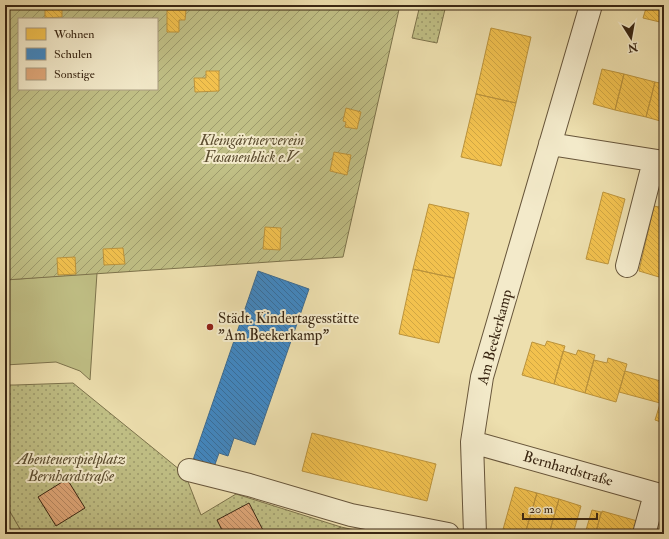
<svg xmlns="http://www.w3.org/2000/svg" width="669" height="539" font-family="'IM FELL Double Pica',serif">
  <defs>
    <pattern id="forest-firs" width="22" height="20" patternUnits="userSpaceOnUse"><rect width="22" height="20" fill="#c0bf85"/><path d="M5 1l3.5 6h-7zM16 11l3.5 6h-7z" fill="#9d9b6c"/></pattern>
    <pattern id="park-dots" width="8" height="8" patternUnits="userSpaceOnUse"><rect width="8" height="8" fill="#c0bf85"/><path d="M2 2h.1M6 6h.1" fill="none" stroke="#9d9b6c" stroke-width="1.8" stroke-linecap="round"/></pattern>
    <pattern id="garden-furrows" width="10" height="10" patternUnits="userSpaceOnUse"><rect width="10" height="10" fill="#c0bf85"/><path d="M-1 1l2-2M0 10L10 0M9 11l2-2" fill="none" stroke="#9d9b6c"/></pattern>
    <pattern id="homes-back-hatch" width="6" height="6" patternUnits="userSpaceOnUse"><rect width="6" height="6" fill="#f2c14e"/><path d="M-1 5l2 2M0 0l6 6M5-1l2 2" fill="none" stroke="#d0a643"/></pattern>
    <pattern id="schools-back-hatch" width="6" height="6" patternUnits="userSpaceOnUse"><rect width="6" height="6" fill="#3f88c5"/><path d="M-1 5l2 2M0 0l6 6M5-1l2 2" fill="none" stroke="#366f9f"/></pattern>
    <pattern id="building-back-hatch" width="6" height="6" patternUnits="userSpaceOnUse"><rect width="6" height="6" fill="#dfa779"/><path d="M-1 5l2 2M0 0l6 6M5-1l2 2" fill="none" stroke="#b68862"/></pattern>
  </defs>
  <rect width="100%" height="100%" fill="#eddfae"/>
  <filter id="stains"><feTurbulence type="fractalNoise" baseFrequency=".005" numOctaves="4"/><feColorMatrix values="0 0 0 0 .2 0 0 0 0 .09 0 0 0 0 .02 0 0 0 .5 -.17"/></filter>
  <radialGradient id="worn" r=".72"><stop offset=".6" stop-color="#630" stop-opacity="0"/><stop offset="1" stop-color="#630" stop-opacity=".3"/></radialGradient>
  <path fill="#c0bf85" stroke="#7d734c" d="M97 273 90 380 80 371 56 362 5 365V280Z
    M5 503 23 534H5Z"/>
  <path fill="url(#forest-firs)" stroke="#7d734c" d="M341 527 373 534H327Z"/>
  <path fill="url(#park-dots)" stroke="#7d734c" d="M420 5H446L437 43 412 38Z
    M73 383 185 474 201 515 236 494 341 527 327 534H23L5 503V385H15Z"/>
  <path fill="url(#garden-furrows)" stroke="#7d734c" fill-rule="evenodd" d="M5 5H400L343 257 5 280ZM19 19H157V89H19Z"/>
  <path fill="url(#homes-back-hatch)" stroke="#bb933c" d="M45 5H60V9H45Z
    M71 5H87V6H71Z
    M647 5 664 9V23L643 18Z
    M648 5H664V9Z
    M60 7H62V17L45 18V9H60Z
    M167 10H186L185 20H179V32H167Z
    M491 28 531 37 516 103 476 94Z
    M602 69 624 74 615 110 593 104Z
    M206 71H219V91L195 92 194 78H206Z
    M624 74 655 82 646 117 615 110Z
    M655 82 664 84V122L646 117Z
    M476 94 516 103 501 166 461 157Z
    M346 108 361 112 357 129 345 127 346 122 343 121Z
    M334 152 351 155 347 175 330 171Z
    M603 192 625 199 608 264 586 259Z
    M429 204 469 213 454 278 413 269Z
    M654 206 664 208V258L659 277 639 271Z
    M265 227 281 228 280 250 263 249Z
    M123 248 125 264 104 265 103 249Z
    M75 257 76 274 58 275 57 258Z
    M413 269 454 278 439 343 399 334Z
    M547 341 565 346 554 384 522 375 532 342 545 346Z
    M578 350 595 355 585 393 554 384 563 351 576 355Z
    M608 358 627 364 616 402 585 393 594 360 607 363Z
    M625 371 664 382V391L660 403 619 392Z
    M664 391V423L655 420Z
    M312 433 436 464 427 501 302 471Z
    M515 487 537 493 525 534 514 531V534L502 533Z
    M537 493 559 499 549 534H525Z
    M559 499 581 506 573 534H549Z
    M592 510 601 512 596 533 586 530Z
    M602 511 641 522 637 534H595Z"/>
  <path fill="url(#schools-back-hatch)" stroke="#3e6b90" d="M258 271 309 289 255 445 234 438 228 456 219 453 213 470 192 463Z"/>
  <path fill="url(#building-back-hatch)" stroke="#3a2713" d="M67 479 85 508 56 526 38 497Z
    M249 503 265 534H224L217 520Z"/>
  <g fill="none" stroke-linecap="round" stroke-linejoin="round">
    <defs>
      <path id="minor" d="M550 144 664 162
        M627 266 654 161
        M472 442 664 496
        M189 470 249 485 351 515 448 534
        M475 534 472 442 482 377 591 5
        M644 534 655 494"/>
    </defs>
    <use href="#minor" stroke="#67553a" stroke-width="24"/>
    <use href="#minor" stroke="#f3eaca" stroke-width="22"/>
  </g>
  <circle fill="#8f2418" stroke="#f3eaca" stroke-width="1.5" cx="210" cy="327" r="4"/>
  <g text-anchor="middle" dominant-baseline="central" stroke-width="4" stroke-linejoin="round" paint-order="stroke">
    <g font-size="15" font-style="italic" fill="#5c4d30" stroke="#f3eaca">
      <text x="252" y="140">Kleingärtnerverein<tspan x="252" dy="17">Fasanenblick e.V.</tspan></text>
      <text x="71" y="459">Abenteuerspielplatz<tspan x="71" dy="17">Bernhardstraße</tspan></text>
    </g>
    <g font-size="15" fill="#3a2713" stroke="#f3eaca" text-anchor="start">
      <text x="218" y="318">Städt. Kindertagesstätte<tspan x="218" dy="17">"Am Beekerkamp"</tspan></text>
    </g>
    <g font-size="15" fill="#3a2713" stroke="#f3eaca">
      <text transform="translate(495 337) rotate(-75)">Am Beekerkamp</text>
      <text transform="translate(568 469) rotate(16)">Bernhardstraße</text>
    </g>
  </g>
  <rect width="669" height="539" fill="none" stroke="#eddfae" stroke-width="20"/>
  <rect x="6" y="6" width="657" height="527" fill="none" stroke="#3a2713" stroke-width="2"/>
  <rect x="10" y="10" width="649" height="519" fill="none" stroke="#3a2713"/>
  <rect x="18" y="18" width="140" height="72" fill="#f3eaca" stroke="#a99c81"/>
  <rect x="26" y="28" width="20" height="12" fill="#f2c14e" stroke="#a99c81"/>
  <text x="54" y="38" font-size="12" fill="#3a2713">Wohnen</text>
  <rect x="26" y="48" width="20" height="12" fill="#3f88c5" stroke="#a99c81"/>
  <text x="54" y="58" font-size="12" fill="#3a2713">Schulen</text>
  <rect x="26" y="68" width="20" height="12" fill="#dfa779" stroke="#a99c81"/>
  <text x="54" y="78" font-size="12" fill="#3a2713">Sonstige</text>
  <g transform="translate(631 38) rotate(169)" stroke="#f3eaca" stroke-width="3" paint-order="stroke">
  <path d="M0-3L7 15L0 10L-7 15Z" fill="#3a2713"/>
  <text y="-6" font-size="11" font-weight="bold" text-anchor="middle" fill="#3a2713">N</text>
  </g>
  <path d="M523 513v6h74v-6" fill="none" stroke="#3a2713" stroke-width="2"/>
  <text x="529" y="513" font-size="12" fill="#3a2713" stroke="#f3eaca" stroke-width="3" paint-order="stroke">20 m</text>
  <rect width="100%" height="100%" filter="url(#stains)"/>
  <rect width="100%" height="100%" fill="url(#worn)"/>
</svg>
